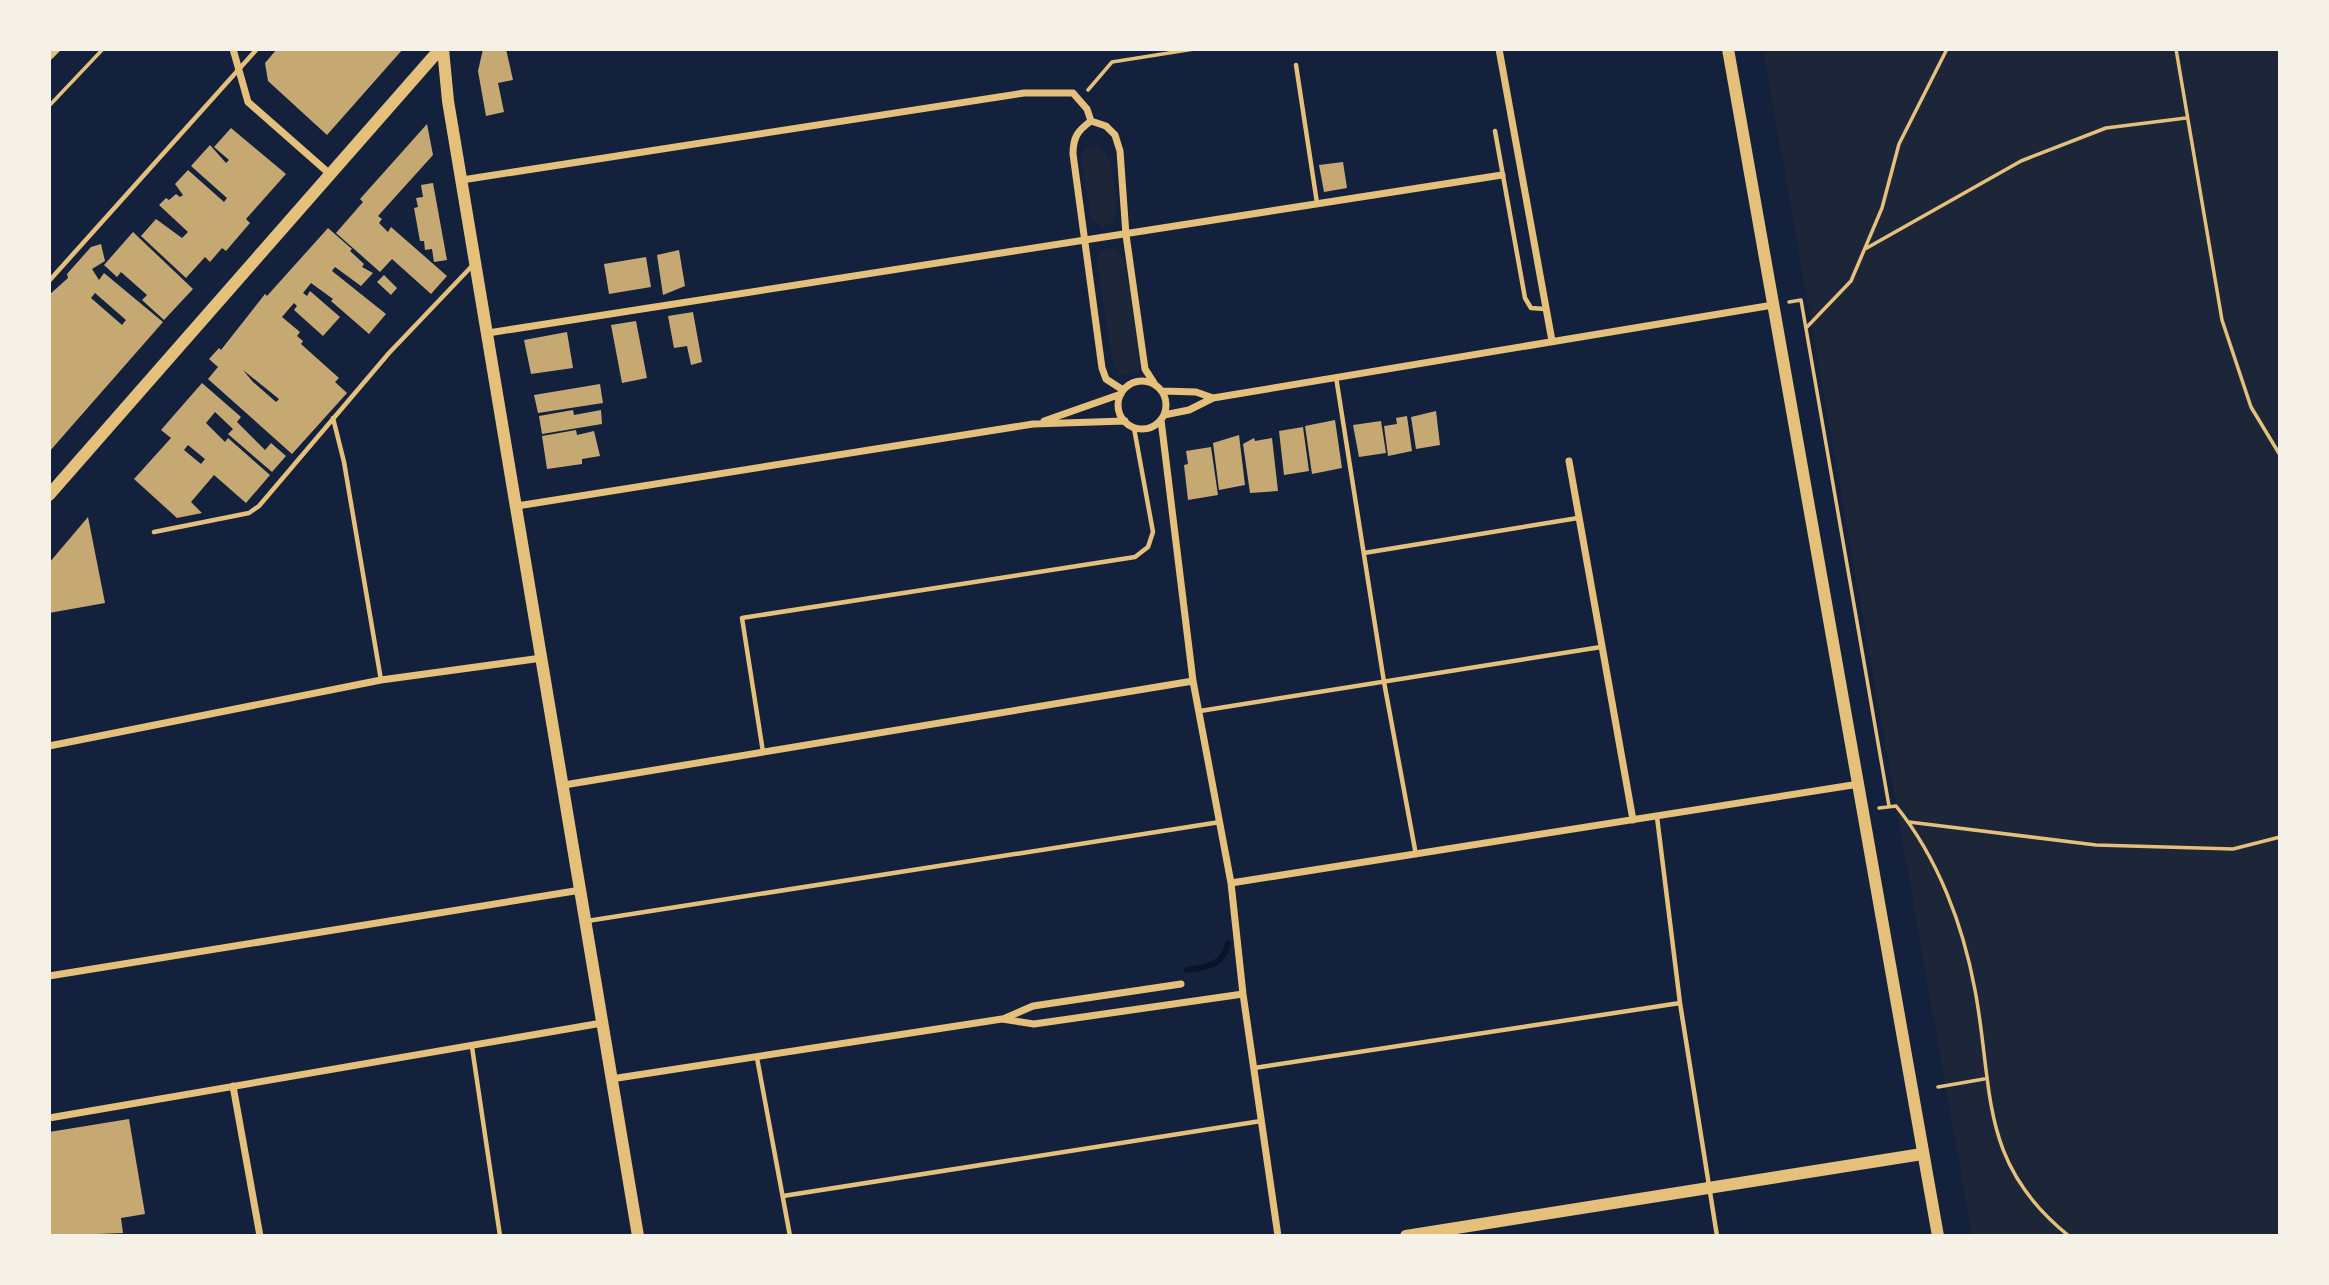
<svg xmlns="http://www.w3.org/2000/svg" width="2329" height="1285" font-family="'Nunito Sans',sans-serif">
  <rect width="100%" height="100%" fill="#14213d"/>
  <path fill="#1d2539" d="M1763 49H2280V1236H1972Z
    M1097 145C1113 151 1121 207 1113 222L1103 227 1091 218 1081 158 1085 150Z
    M1108 248 1117 249 1124 258 1139 355 1137 372 1119 376 1112 360 1097 261 1098 254Z"/>
  <g fill="none" stroke-linecap="round" stroke-linejoin="round">
    <path stroke="#0b132b" stroke-width="6" d="M1187 970C1207 967 1222 966 1228 944"/>
  </g>
  <path fill="#c6a872" fill-rule="evenodd" d="M277 49H403L327 135 268 81 265 63Z
    M483 49H506L513 80 498 83 504 112 486 116 478 71Z
    M427 124 433 155 378 216 382 219 379 223 388 232 391 227 447 276 431 294 392 259 380 272 336 233 363 202 360 199Z
    M231 128 286 174 246 219 250 223 226 251 222 248 210 262 205 257 186 278 141 236 156 219 182 238 188 232 159 205 166 198 169 200 176 194 180 197 183 195 175 184 188 170 224 202 227 198 191 166 210 145 226 163 229 160 214 147Z
    M1343 162 1347 188 1324 192 1319 165Z
    M433 183 447 260 434 262 432 249 425 250 424 241H420L414 208 418 207 416 198 423 197 421 185Z
    M328 228 352 249 350 251 364 264 362 267 373 273 361 286 335 267 332 271 386 314 369 334 331 301 333 299 311 283 303 293 307 296 310 291 340 317 323 336 294 310 297 306 294 303 282 317 300 332 297 336 303 341 301 344 339 378 335 382 347 393 292 454 208 379 218 367 209 359 219 348 221 350 265 294 267 296ZM243 370 279 399 276 402 253 382Z
    M133 232 193 289 164 320 142 300 147 295 121 272 117 277 104 265Z
    M101 244 105 261 92 269 99 280 104 273 163 322 49 452V295L68 278 67 274 91 247ZM95 293 126 320 122 325 91 298Z
    M679 250 685 286 663 295 657 255Z
    M646 257 651 287 609 294 604 264Z
    M384 275 397 288 391 295 377 282Z
    M693 312 702 362 691 365 687 346 674 348 668 316Z
    M636 321 647 378 622 383 611 325Z
    M567 332 573 368 531 374 524 340Z
    M202 383 241 417 237 422 265 450 271 443 286 456 272 472 228 434 233 429 215 412 206 423 225 442 228 438 270 475 246 503 214 475 191 502 202 513 177 518 134 479 171 438 161 430ZM188 445 205 459 201 464 184 450Z
    M600 384 603 403 538 413 534 395Z
    M573 410 574 415 601 410 602 424 542 434 539 416Z
    M1436 411 1440 445 1416 449 1411 417Z
    M1407 416 1412 451 1388 456 1384 426 1397 424 1396 418Z
    M1335 420 1342 468 1312 474 1305 426Z
    M1381 421 1386 453 1359 457 1353 425Z
    M1303 427 1309 471 1284 475 1279 431Z
    M576 430 577 435 594 431 600 456 582 459V464L547 469 542 436Z
    M1239 435 1245 485 1219 490 1213 443Z
    M1254 438 1255 441 1272 438 1278 491 1250 493 1243 444Z
    M1211 447 1218 495 1188 500 1184 465 1188 464 1186 451Z
    M88 517 105 603 49 613V563Z
    M129 1119 145 1214 121 1218 123 1233 49 1236V1132Z"/>
  <g fill="none" stroke-linecap="round" stroke-linejoin="round">
    <path stroke="#e5c07b" stroke-width="3.5" d="M2176 49 2222 320 2251 407 2280 455
      M1088 90 1112 62 1194 49
      M49 106 103 49
      M1865 249 2021 161 2106 128 2186 118
      M1789 302 1801 300 1889 806
      M1806 328 1851 281 1882 208 1899 144 1947 49
      M1879 808 1896 806C1938 858 1963 925 1975 990 1994 1091 1978 1163 2069 1236
      M1909 822 2096 845 2233 849 2280 837
      M1938 1087 1984 1079"/>
    <path stroke="#e5c07b" stroke-width="4.5" d="M1296 65 1317 203
      M1495 131 1525 298 1531 308 1545 309
      M49 281 257 49
      M1336 377 1384 682 1416 855
      M333 418 344 462 381 680
      M154 532 249 513 259 506 389 353 472 266
      M1364 553 1578 518
      M1200 711 1601 647
      M763 752 742 618 1135 557 1148 547 1153 532 1134 428
      M1657 817 1680 1003 1717 1236
      M587 921 1220 822
      M472 1047 500 1236
      M757 1058 790 1236
      M1254 1068 1680 1003
      M783 1196 1261 1121"/>
    <path stroke="#e5c07b" stroke-width="7" d="M233 49 248 102 331 175
      M1499 49 1552 341
      M49 57 57 49
      M462 180 1024 93H1073L1087 109 1091 121
      M488 333 1502 175
      M1118 405a24 24 0 1 1 48 0a24 24 0 1 1-48 0Z
      M1123 390 1106 379 1102 368 1073 154C1073 138 1077 131 1091 121L1106 126 1115 135 1120 151 1126 235 1145 369 1154 383
      M1163 391 1196 392 1213 398
      M1164 415 1189 410 1213 398 1773 305
      M1161 420 1193 681 1231 883 1243 994 1278 1236
      M1044 421 1121 394
      M1569 461 1633 820
      M517 506 1033 424 1125 421
      M49 746 381 680 542 658
      M564 785 1193 681
      M1231 883 1859 784
      M49 976 581 890
      M1003 1019 1033 1006 1181 984
      M611 1079 1002 1019 1034 1024 1243 994
      M233 1086 260 1236
      M49 1118 602 1023"/>
    <path stroke="#e5c07b" stroke-width="12" d="M1728 49 1938 1236
      M49 495 440 49
      M1406 1236 1922 1154"/>
    <path stroke="#e5c07b" stroke-width="12" d="M443 49 448 101 638 1236"/>
  </g>
  <rect width="2329" height="1285" fill="none" stroke="#f6f1e7" stroke-width="102"/>
</svg>
